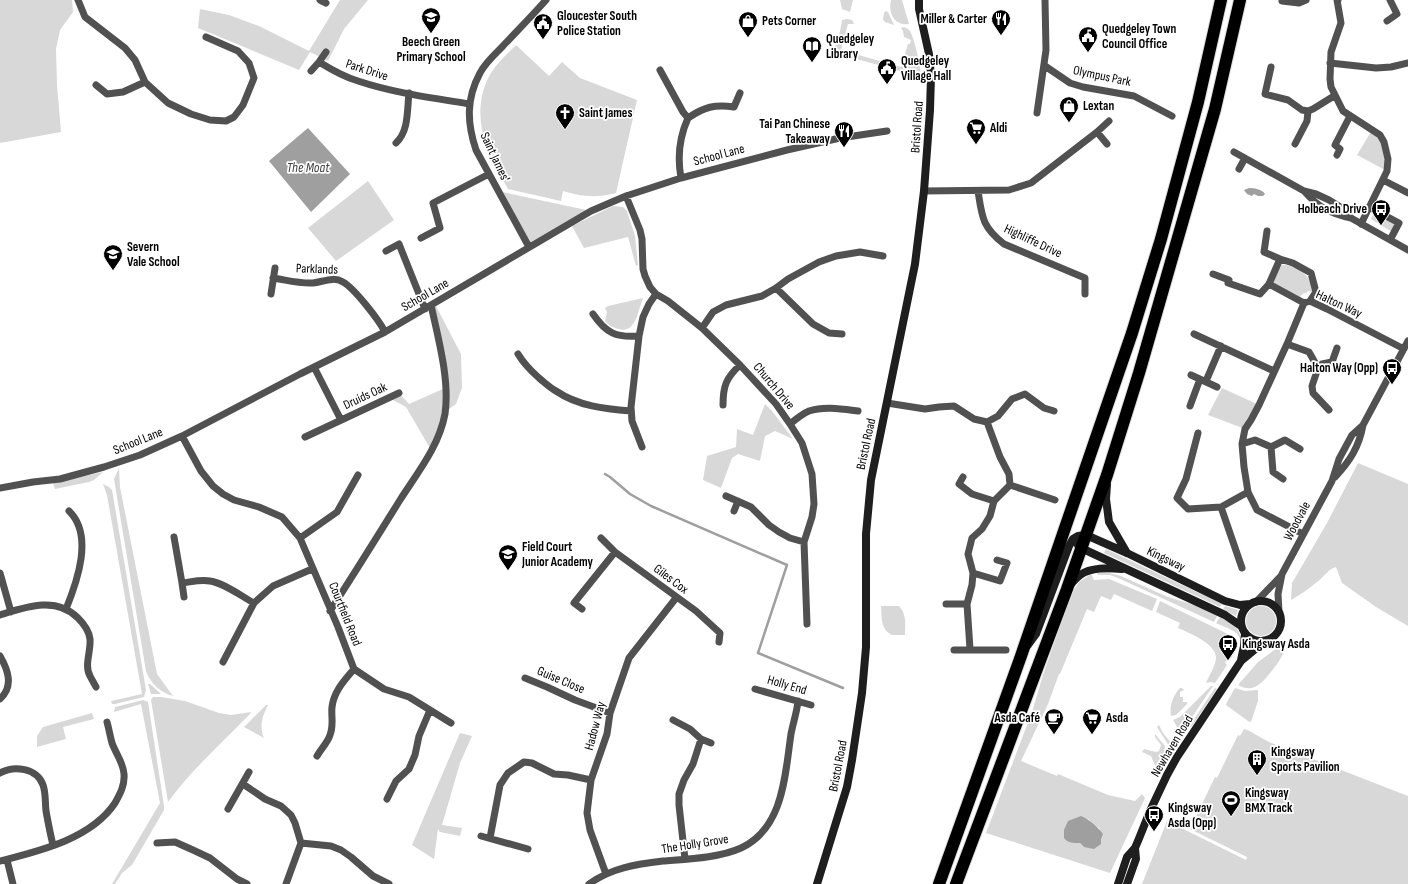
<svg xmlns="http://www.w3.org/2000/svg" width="1408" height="884" font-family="'Sofia Sans Condensed',sans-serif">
  <rect width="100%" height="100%" fill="#fff"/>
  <path fill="#d8d8d8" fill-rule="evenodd" d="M0 0H72L73 12 60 30 56 49 57 85 61 132 0 143Z
    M340 0H368L344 29 328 61 310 52 299 70 198 28 200 9 229 15 259 26 309 51Z
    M840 0H853L850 12 842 9Z
    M891 0H902L909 24C894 26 888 13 891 0Z
    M886 11 888 12 894 25 885 22 883 20 884 13Z
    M847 19 852 20 854 24H848L841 50 901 67 908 44H910L911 40 904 37 903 31 901 28 904 27C907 28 910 30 911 33 915 42 921 67 921 77L839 54 830 55 838 41 842 21V20Z
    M516 45 549 76 562 62 580 78 637 100 616 193C595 198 584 197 563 191L561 201 508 189C501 176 491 162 487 148 478 124 477 96 491 73 497 63 507 54 516 45Z
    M1372 130 1384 142 1387 171 1357 155Z
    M368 181 394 220 336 261 308 228Z
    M498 191 591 211 529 247Z
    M613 206 623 207 627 211 635 236 638 265 636 266 628 237 584 248 572 226Z
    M1375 210 1397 222 1392 232 1371 219Z
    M1282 265H1286L1289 266 1292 265C1305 273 1309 276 1313 290L1312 292 1309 291 1302 294 1300 297 1273 283 1277 271Z
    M643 298C638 310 636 334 619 329 614 328 609 326 605 321L607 312 605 308 608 306Z
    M436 306 461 354 462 388 456 404 449 409 445 354 447 353 442 354 433 308Z
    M445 388V413L431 450 406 407 389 398 399 393 409 404Z
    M1222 388 1259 405 1245 429 1208 415Z
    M765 404 772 411 793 439 775 431 765 436 760 461 738 454 732 458 721 488 703 480 707 456 736 447 737 429 753 435Z
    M1358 463 1408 484V626L1376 607 1342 583 1336 567C1328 569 1324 577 1317 582 1309 589 1300 595 1291 600L1292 583 1327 523Z
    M119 468 120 487 157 674 173 696C161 693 150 683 146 671L114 479Z
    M103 472 94 480 89 482 55 489 53 483Z
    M103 484 109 487 112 490 146 690 144 697 115 704H112L111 701 142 694 107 495Z
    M1106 549 1222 604 1220 607 1104 553Z
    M1106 572 1121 576 1168 597 1194 605 1217 616 1214 622 1118 578 1110 575H1098L1097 573Z
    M1091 574 1094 580 1109 579 1157 599 1152 611 1114 594 1111 600 1101 596 1094 612 1087 609 1060 674H1059L1048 704 1021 761 1057 776 1058 774 1108 795 1135 801 1142 794 1145 798 1110 873 986 833 1032 712 1043 675 1071 595 1079 582ZM1088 819 1100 829 1084 847 1080 843Z
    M1160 601 1234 637C1239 645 1235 653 1230 660L1228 658 1225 663 1227 665 1215 683 1210 682 1206 683C1209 676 1216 665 1216 657 1215 643 1189 633 1178 628L1180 623 1156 612Z
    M1246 621a15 15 0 1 1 30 0a15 15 0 1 1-30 0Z
    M881 606H899C907 615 905 624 905 635H892C880 629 882 617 881 606Z
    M1225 606 1238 610 1236 616 1223 609Z
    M1220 617C1230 622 1242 629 1241 642 1239 630 1226 628 1216 623Z
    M1285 642C1285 654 1279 662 1271 672 1262 683 1253 694 1238 685L1258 662Z
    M148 684H150L161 694H151Z
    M1211 686H1213L1184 729 1177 727 1173 720 1180 717Z
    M1180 688H1182L1184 690 1180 692V697H1183V702H1187V704L1176 715 1171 716C1169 707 1173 695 1180 688Z
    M1215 688 1217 689 1215 692 1192 726 1188 728Z
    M1235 688 1245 691 1258 690V701L1251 722 1248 721 1226 705 1227 702Z
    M153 697H161L185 701 219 713 231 715 251 712 250 714C222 743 192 769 168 802L151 700Z
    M143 700 148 702 164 806V810L132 865 122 873 115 884H112L160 803 141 704 114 712 115 707Z
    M266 705H268C262 717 259 726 264 738L244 727Z
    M92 713 94 719 63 727 66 739 37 747V736L43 727Z
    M1159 725 1163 733 1173 745 1169 754V746L1157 727Z
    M1244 729C1250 730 1262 739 1269 742L1408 796V884H1142L1167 821 1246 860 1247 857 1190 829 1215 777 1217 778 1238 735 1240 736Z
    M460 733 472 736 460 763 442 825 462 828 460 836 440 832 438 829 434 859 412 845Z
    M1155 734 1165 746 1164 754 1167 757 1159 769 1156 768 1151 756 1142 752 1144 749 1156 752 1159 751 1161 745 1155 737Z"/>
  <path fill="#9f9f9f" d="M308 128 350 174 311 212 269 161Z
    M1249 188C1254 188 1262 189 1265 194L1263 196H1258L1254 194 1252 196 1247 194 1244 190Z
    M1081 816C1090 820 1097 826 1103 834L1101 839V844L1094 849 1084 847 1080 843C1073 843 1068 843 1064 838V830L1068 821Z"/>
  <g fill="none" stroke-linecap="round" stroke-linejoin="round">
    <path stroke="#9f9f9f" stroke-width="2.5" d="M605 474 610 477 630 494 651 506 787 565 758 653 843 688"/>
    <defs>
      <path id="highway" d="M939 884 1021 656 1132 333 1161 239 1198 102 1221 0
        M956 884 1067 589 1107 475 1139 373 1215 109 1240 0"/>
    </defs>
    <use href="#highway" stroke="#dbdbdb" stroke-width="14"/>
    <path stroke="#515151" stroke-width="7" d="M78 0 85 17 125 48 135 60 145 82 168 103 191 114 210 120 226 121 234 117 243 105 254 78 249 63 238 51 206 37
      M320 0 326 3
      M1338 0H1337L1341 23 1331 52 1330 79 1331 87 1343 111 1380 135 1384 142 1388 159 1387 171 1361 224
      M1282 1 1299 3 1306 0
      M1387 21 1397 14 1390 0
      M319 62C332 70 344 77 358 81 394 93 433 98 470 104
      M1330 63 1376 68 1391 67 1408 63
      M1045 66 1070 83 1083 87 1134 96 1172 116
      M1271 67 1265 94 1288 100 1302 110 1308 111 1313 109 1334 96
      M660 70 683 112 688 118C679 138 677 156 681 178
      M311 71 319 62 326 52
      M96 85 107 94 123 92 145 82
      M1037 113 1046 50 1045 0
      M688 118C704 107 715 104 734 107L740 93
      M1097 132 1107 144
      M396 143C409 131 407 110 409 93
      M1295 144 1307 121 1308 111
      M1234 152 1304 191 1316 194 1329 200 1342 208 1351 218 1408 250
      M1337 155 1340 149 1335 145 1350 116
      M1239 169 1245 158
      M1383 180 1408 193
      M924 191 1009 190 1031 183 1097 132 1109 121
      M978 191C982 217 982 227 1004 244L1085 278V294
      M1304 191C1318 207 1331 214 1351 218
      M626 196 640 230 642 239 643 269 645 276 650 287 656 294 668 301 702 328 740 365 776 404 790 424 802 443 812 474 814 504 812 517 804 542 807 624
      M1369 207 1399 223 1390 240
      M1267 231 1264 252 1280 259
      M421 238 440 228 433 203 489 174
      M529 247 476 150C467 123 466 99 480 73 485 63 494 55 502 47 516 32 532 16 546 0
      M386 251 399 244 425 309
      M1213 274 1229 280 1228 283 1260 294 1269 284
      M273 278C286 280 301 284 313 283 323 282 333 276 343 282 354 288 379 320 385 332
      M776 288 813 324 829 333 842 334
      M271 294 275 268
      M1304 303 1269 284 1280 259 1293 263 1311 273 1316 292 1310 301
      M593 314C606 333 616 338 639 336
      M702 328 713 312 726 305 762 296 776 288 788 279 819 262 836 256 860 252 883 256
      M1194 334 1274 371
      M1287 344 1309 352 1318 368
      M518 354C524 364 530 370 539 378 544 382 550 388 556 391 578 406 605 409 631 411
      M314 367 341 420
      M1191 375 1217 387
      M1206 381 1221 346
      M887 403 925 409 939 407 954 406 974 419 987 422 998 416 1012 399 1025 394 1044 408 1054 411
      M723 405C723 386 726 378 740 365
      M1190 406 1200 379
      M1329 410 1313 393 1312 386 1318 368 1322 364 1332 362 1337 348
      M790 424C796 419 802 414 809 411 824 406 842 409 858 411
      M1198 433 1186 479 1177 498 1188 509 1221 507 1248 492
      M182 436 201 471 213 486 223 494 234 500 259 507 282 517 300 538 338 627 354 669 384 689 409 697 451 723
      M305 437 399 393
      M1242 444 1255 440 1271 447 1285 440 1300 449
      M642 447 632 421 631 407 639 336 643 317 649 304 656 294
      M1271 447 1273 472 1283 479
      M963 477 959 484 972 494 994 501
      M1335 477C1350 461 1359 447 1363 425
      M1010 485 1055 500
      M0 488 33 482 60 479 104 467 140 455 182 436 300 374 385 332 591 211 626 196 681 178 787 150 840 138 887 131
      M726 496 751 507 769 525 779 532 790 538 804 542
      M1221 507 1242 568
      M734 511 738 501
      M1303 534 1257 510 1248 492 1244 467 1242 444 1245 429 1251 420 1259 405 1287 344 1304 303 1310 301 1327 309 1404 349
      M174 537 182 583C191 582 201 579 210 581 224 583 241 596 254 603
      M300 538 337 512 358 475
      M601 538 615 552 696 611 720 633 719 642
      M0 573 11 612
      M973 573 1000 581 1007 563 997 560
      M182 583 184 597
      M1256 602 1281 576
      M946 604H967
      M66 609C77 582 94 535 69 511
      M582 609 574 603 615 552
      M330 611C354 574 377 537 400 500 418 472 439 446 445 414 450 380 438 338 431 305
      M1279 612 1278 594 1282 574 1332 481 1339 459 1352 435 1363 425 1408 341
      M0 615C26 607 56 596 78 618 84 624 89 631 90 639 91 652 84 665 90 676 92 680 94 683 96 687
      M970 649 967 604 972 585 973 573 968 554 972 538 982 529 990 516 994 501 1010 485 1009 474 1000 457 987 422
      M954 650H1006
      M0 656C8 670 14 686 0 699
      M223 662 254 603 273 586 312 569
      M525 678 547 687 575 700 610 713
      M755 689 811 705
      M673 720 690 729 701 739 711 743
      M317 756C321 749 328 742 330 735 334 725 331 716 332 707 334 691 344 681 354 669
      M0 773C14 765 37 768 43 785 46 793 45 803 46 811 48 822 50 833 53 845
      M243 784 265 799 281 806 291 815 295 823 301 843 286 884
      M387 799 396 781 409 769 415 755 419 736 430 710
      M228 809 249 772
      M481 836 528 849
      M490 838 500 785 508 773 524 762 532 763 554 774 568 775 591 780
      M157 843 175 842 193 850 210 858 237 879 247 884
      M301 843 331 846 341 850 351 857 373 876 389 884
      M685 859 679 805V794L684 780 693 764 701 739
      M7 860 13 884
      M0 861C39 851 91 839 115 803 120 794 125 785 124 774 123 762 116 754 112 743 110 736 109 729 107 722
      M606 874 590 830 587 813 591 780 607 734 610 713 629 658 676 598
      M589 884C611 868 637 864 663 861 687 859 719 858 741 848 784 828 785 774 791 734 793 723 797 712 798 701"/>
    <path stroke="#1e1e1e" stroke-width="8" d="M1107 485 1106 499 1109 522 1127 553
      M1078 545 1081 548 1225 615 1241 626
      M1070 585C1073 582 1076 578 1080 575 1091 567 1108 568 1122 569
      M1241 621a20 20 0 1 1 40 0a20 20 0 1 1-40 0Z
      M1028 645 1036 634 1069 546 1073 539 1078 536 1086 535 1127 553 1225 601 1240 605 1250 604
      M1241 660 1244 646 1245 633
      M817 884 847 787 852 760 862 693 866 647V534L871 480 915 264 924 191 930 110 931 76 929 54 919 9V0
      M1118 884 1127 857 1135 848
      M1127 884 1136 859 1135 848 1140 836 1150 811 1167 775 1177 757 1241 661 1265 641"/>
    <use href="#highway" stroke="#000" stroke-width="12"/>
  </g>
  <defs>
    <symbol id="school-pin" viewBox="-11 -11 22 30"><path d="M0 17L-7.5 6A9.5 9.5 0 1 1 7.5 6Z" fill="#000" stroke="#fff"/><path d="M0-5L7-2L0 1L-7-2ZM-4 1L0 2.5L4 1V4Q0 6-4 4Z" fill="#fff"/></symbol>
    <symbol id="restaurant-pin" viewBox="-11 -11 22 30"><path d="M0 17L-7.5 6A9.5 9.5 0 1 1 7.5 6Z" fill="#000" stroke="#fff"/><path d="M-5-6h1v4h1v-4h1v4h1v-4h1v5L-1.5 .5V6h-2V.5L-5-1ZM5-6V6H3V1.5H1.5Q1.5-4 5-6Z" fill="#fff"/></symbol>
    <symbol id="shop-pin" viewBox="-11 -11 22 30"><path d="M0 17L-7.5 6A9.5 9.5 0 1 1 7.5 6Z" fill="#000" stroke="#fff"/><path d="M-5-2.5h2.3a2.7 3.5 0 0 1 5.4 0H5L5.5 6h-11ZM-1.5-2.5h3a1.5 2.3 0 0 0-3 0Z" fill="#fff"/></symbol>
    <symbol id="civic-pin" viewBox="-11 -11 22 30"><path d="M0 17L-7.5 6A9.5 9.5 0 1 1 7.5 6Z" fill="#000" stroke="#fff"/><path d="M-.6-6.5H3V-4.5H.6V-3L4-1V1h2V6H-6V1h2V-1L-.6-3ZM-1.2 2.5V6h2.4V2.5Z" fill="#fff"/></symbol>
    <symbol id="library-pin" viewBox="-11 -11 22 30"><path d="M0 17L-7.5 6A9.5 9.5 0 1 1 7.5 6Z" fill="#000" stroke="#fff"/><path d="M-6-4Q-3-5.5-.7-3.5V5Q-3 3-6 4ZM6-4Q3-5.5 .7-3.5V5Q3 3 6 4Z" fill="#fff"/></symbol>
    <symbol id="church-pin" viewBox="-11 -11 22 30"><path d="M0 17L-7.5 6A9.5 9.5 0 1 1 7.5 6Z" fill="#000" stroke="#fff"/><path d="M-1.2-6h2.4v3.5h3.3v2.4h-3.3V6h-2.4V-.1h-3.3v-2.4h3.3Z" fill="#fff"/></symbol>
    <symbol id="supermarket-pin" viewBox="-11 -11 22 30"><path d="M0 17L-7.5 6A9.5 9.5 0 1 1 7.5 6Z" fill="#000" stroke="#fff"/><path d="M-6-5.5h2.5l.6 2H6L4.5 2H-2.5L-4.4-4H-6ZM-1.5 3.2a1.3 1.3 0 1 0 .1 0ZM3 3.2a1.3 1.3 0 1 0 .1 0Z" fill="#fff"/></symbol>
    <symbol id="bus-pin" viewBox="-11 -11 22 30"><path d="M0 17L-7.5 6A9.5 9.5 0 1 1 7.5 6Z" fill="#000" stroke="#fff"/><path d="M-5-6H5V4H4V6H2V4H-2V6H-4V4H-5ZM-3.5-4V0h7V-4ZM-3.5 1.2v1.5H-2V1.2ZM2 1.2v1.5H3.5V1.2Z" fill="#fff"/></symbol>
    <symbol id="cafe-pin" viewBox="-11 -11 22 30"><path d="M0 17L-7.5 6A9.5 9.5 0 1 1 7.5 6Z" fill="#000" stroke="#fff"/><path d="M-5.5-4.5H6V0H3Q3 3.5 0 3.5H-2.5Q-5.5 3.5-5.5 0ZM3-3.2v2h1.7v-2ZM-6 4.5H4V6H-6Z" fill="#fff"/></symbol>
    <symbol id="building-pin" viewBox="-11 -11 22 30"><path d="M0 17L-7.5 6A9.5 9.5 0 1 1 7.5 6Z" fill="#000" stroke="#fff"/><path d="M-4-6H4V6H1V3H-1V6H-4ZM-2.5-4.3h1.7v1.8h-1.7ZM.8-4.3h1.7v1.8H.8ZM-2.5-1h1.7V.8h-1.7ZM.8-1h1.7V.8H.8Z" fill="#fff"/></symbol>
    <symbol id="stadium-pin" viewBox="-11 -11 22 30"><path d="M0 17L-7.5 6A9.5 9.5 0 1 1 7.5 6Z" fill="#000" stroke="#fff"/><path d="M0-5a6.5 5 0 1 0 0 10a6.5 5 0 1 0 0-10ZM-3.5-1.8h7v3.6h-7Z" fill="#fff"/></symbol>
  </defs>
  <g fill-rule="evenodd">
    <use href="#school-pin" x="420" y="6" width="22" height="30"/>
    <use href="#restaurant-pin" x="990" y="8" width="22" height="30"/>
    <use href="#shop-pin" x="737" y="10" width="22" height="30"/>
    <use href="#civic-pin" x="532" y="12" width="22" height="30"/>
    <use href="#civic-pin" x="1077" y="25" width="22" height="30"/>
    <use href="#library-pin" x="801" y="35" width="22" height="30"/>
    <use href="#civic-pin" x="876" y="57" width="22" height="30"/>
    <use href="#shop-pin" x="1058" y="95" width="22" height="30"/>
    <use href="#church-pin" x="554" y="102" width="22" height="30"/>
    <use href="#supermarket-pin" x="965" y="117" width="22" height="30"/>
    <use href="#restaurant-pin" x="833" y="120" width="22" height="30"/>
    <use href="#bus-pin" x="1370" y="198" width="22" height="30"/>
    <use href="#school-pin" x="102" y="243" width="22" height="30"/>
    <use href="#bus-pin" x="1381" y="357" width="22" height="30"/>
    <use href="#school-pin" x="497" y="543" width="22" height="30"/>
    <use href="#bus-pin" x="1217" y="633" width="22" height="30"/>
    <use href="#cafe-pin" x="1043" y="707" width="22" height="30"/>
    <use href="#supermarket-pin" x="1081" y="707" width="22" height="30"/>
    <use href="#building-pin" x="1246" y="748" width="22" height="30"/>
    <use href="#stadium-pin" x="1220" y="789" width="22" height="30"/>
    <use href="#bus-pin" x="1143" y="804" width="22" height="30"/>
  </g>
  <g text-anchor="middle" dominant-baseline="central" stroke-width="3.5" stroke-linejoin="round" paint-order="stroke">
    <g font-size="13" font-weight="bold" fill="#000" stroke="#fff" text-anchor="start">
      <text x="557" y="16">Gloucester South<tspan x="557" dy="15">Police Station</tspan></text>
      <text x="987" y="19" text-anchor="end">Miller &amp; Carter</text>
      <text x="762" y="21">Pets Corner</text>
      <text x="1102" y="29">Quedgeley Town<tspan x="1102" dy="15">Council Office</tspan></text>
      <text x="826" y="39">Quedgeley<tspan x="826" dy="15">Library</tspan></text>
      <text x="431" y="42" text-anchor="middle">Beech Green<tspan x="431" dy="15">Primary School</tspan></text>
      <text x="901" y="61">Quedgeley<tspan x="901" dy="15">Village Hall</tspan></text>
      <text x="1083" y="106">Lextan</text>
      <text x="579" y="113">Saint James</text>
      <text x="830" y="124" text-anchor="end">Tai Pan Chinese<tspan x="830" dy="15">Takeaway</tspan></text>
      <text x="990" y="128">Aldi</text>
      <text x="1367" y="209" text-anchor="end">Holbeach Drive</text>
      <text x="127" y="247">Severn<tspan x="127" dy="15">Vale School</tspan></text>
      <text x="1378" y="368" text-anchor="end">Halton Way (Opp)</text>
      <text x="522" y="547">Field Court<tspan x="522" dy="15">Junior Academy</tspan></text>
      <text x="1242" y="644">Kingsway Asda</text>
      <text x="1040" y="718" text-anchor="end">Asda Café</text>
      <text x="1106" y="718">Asda</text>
      <text x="1271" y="752">Kingsway<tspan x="1271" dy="15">Sports Pavilion</tspan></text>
      <text x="1245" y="793">Kingsway<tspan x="1245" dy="15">BMX Track</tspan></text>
      <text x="1168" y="808">Kingsway<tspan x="1168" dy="15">Asda (Opp)</tspan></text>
    </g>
    <g font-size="13" fill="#000" stroke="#fff">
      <text transform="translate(367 70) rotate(18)">Park Drive</text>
      <text transform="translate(1102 76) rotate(12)">Olympus Park</text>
      <text transform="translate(917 127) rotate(-86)">Bristol Road</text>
      <text transform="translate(719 155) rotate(-15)">School Lane</text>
      <text transform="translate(495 157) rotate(65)">Saint James'</text>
      <text transform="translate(1033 241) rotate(25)">Highliffe Drive</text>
      <text transform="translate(317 269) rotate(2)">Parklands</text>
      <text transform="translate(425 295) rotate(-30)">School Lane</text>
      <text transform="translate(1339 304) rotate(25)">Halton Way</text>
      <text transform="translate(774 386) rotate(50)">Church Drive</text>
      <text transform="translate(365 396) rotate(-25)">Druids Oak</text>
      <text transform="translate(138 441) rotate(-22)">School Lane</text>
      <text transform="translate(866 444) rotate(-78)">Bristol Road</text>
      <text transform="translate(1297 521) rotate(-62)">Woodvale</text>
      <text transform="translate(1166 559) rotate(26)">Kingsway</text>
      <text transform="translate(671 579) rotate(37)">Giles Cox</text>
      <text transform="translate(345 614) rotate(68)">Courtfield Road</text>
      <text transform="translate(561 680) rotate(23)">Guise Close</text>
      <text transform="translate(787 685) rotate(16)">Holly End</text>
      <text transform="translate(595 726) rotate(-75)">Hadow Way</text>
      <text transform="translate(1172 746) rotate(-59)">Newhaven Road</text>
      <text transform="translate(838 766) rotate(-79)">Bristol Road</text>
      <text transform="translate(695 844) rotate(-9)">The Holly Grove</text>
    </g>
    <g font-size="14" font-style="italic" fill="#404040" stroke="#fff">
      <text x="308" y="167">The Moat</text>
    </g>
  </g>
</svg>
